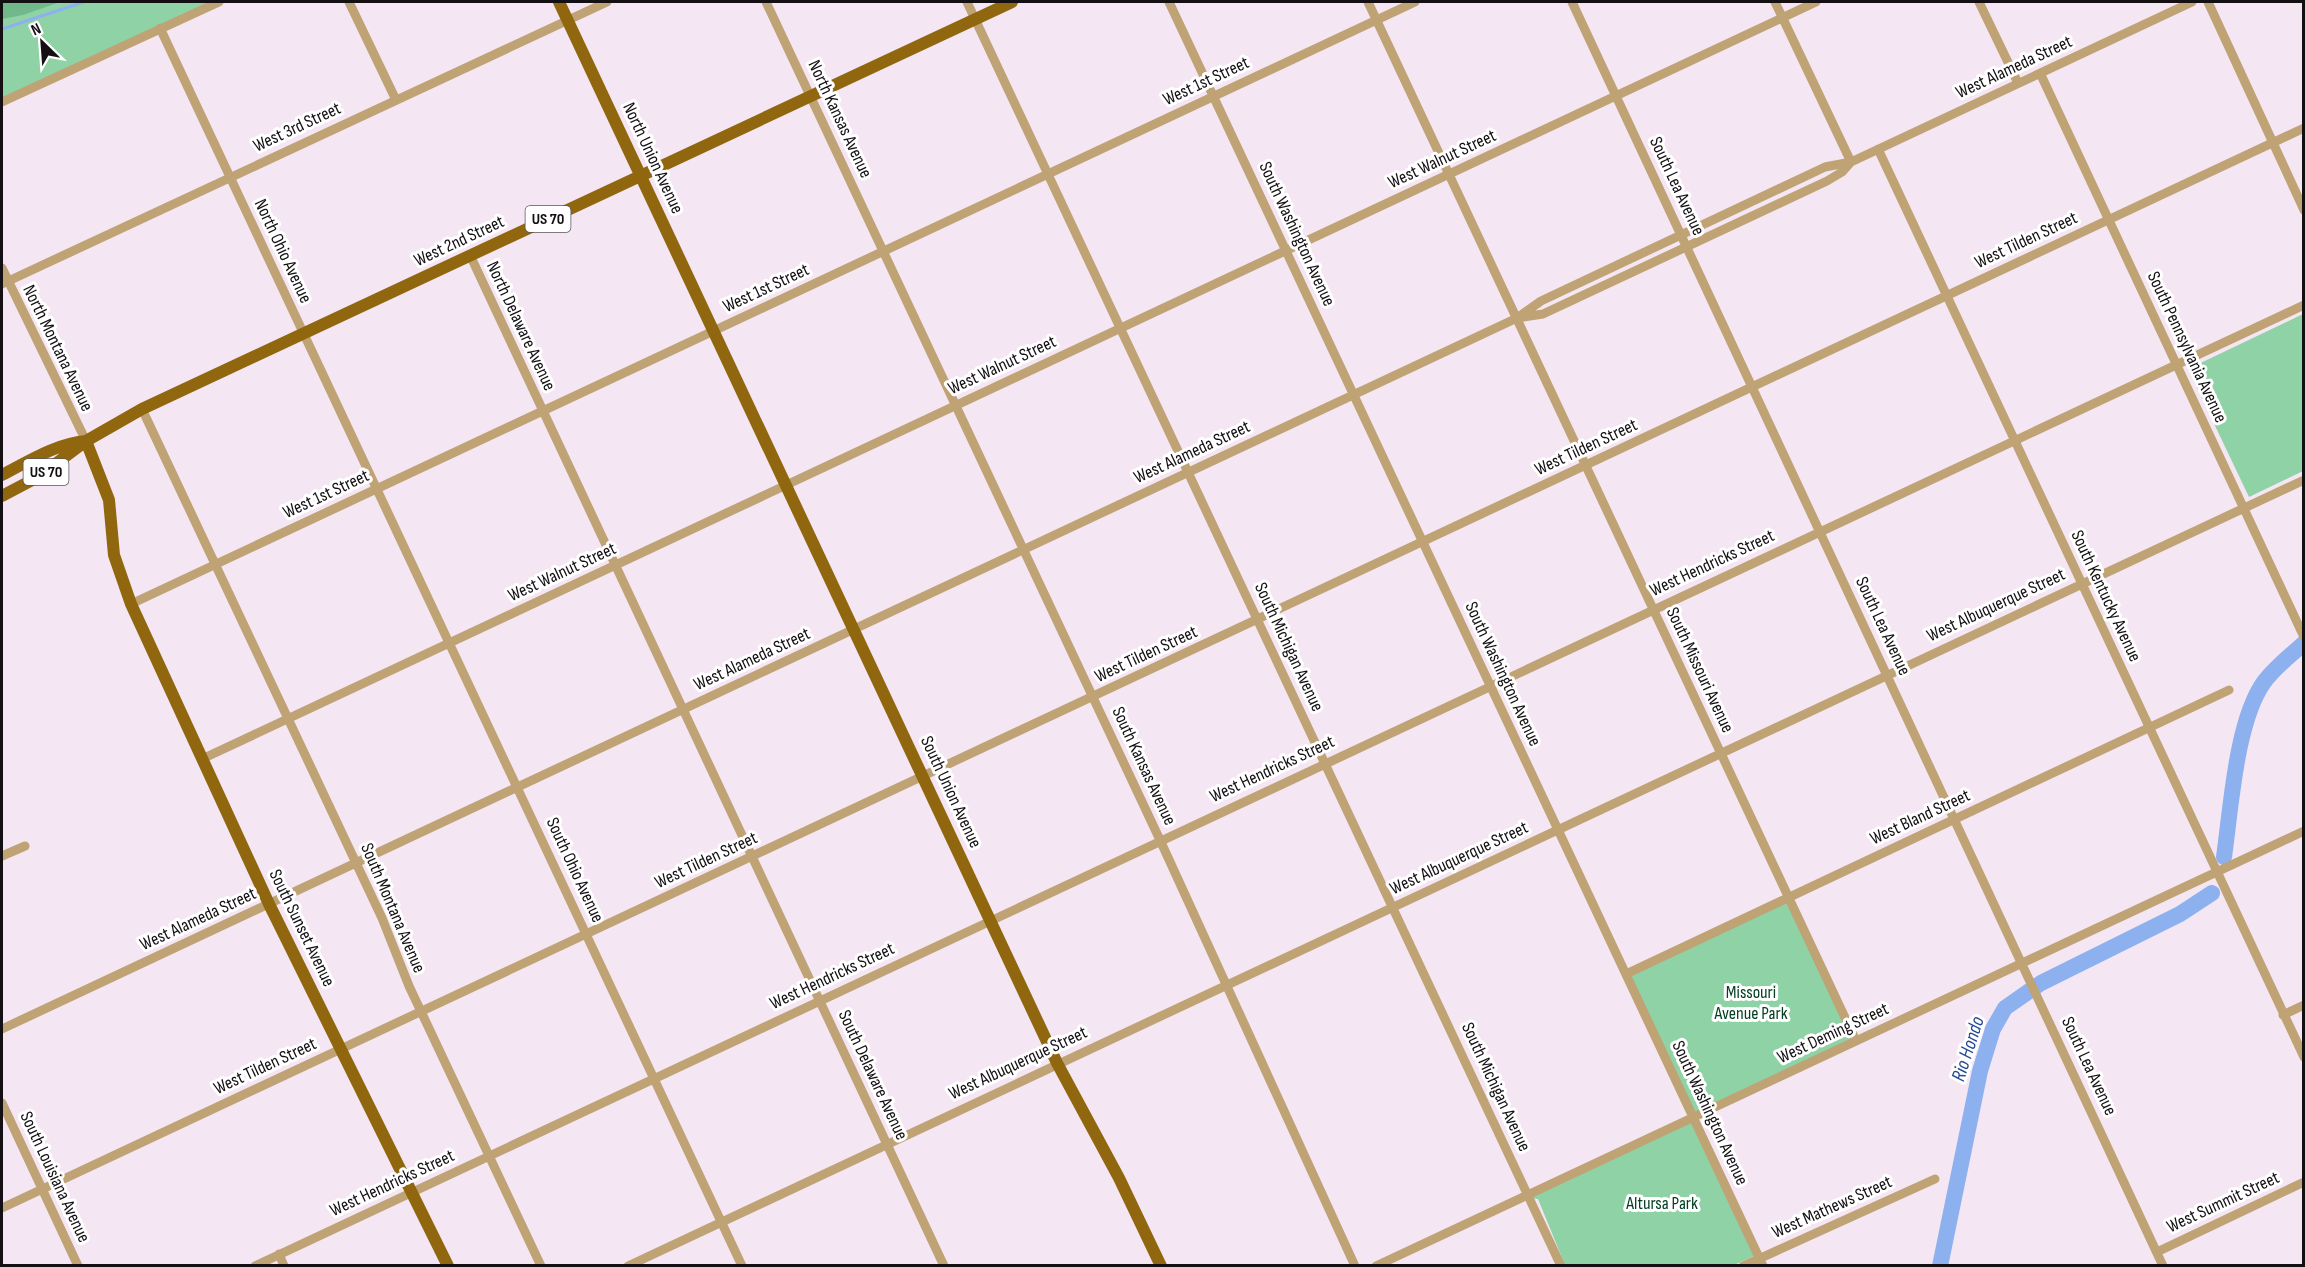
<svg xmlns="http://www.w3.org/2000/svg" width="2305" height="1267" font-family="'Sofia Sans Condensed',sans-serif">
  <rect width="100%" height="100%" fill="#f4e6f3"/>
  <path fill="#8fd2a6" d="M2 2H219L2 102Z
    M2303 314V471L2249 497 2188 369Z
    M1789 897 1856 1041 1693 1117 1626 974Z
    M1691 1122 1754 1256 1732 1266 1565 1265 1538 1199 1529 1198Z"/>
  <path fill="#71b98b" d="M2 2H60L23 15 2 19Z"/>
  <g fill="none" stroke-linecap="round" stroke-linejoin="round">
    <path stroke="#8db0ef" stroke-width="3" d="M2 29 84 2"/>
    <path stroke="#8db0ef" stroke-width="16" d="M2224 857C2231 808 2236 721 2264 682 2275 667 2290 656 2304 643
      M1940 1266 1980 1071 1993 1029 2005 1008 2041 983 2180 914 2212 893"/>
    <path stroke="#bfa374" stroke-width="9" d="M349 2 396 100
      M766 2 1160 840 1355 1266
      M967 2 1561 1266
      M1169 2 1763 1266
      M1368 2 1856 1041
      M1572 2 2163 1266
      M1775 2 1851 162
      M1979 2 2018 83
      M2208 2 2304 210
      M160 28 742 1266
      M2040 73 2304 637
      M2 102 219 2
      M1878 149 2304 1057
      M470 255 944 1266
      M2 268 86 441
      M2 284 607 2
      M1517 318 1543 314 1827 181 1842 172 1851 162
      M142 409 382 918 409 986 541 1266
      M131 604 1415 2
      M202 759 1816 2
      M2 856 25 846
      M1626 974 2229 690
      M2283 1015 2304 1005
      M2 1029 1517 318 1541 301 1825 167 1851 162 2192 2
      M2 1103 78 1266
      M2 1208 2304 128
      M2157 1252 2304 1182
      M279 1254 284 1266
      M255 1266 2304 305
      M628 1266 2304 480
      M1376 1266 2304 831
      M1743 1266 1935 1179"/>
    <path stroke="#90670e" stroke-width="12" d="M559 2 1057 1063 1119 1178 1161 1266
      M86 441 109 500 114 555 131 604 269 904 448 1266
      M2 475C29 461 55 444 86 441
      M2 496 38 477 86 441 142 409 1012 2"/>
  </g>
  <g text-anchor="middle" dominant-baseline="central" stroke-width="6" stroke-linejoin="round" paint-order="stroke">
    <g fill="#fff" stroke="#5a575a" stroke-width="1.5">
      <rect x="525.5" y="206" width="45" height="26" rx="4.5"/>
      <rect x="23.5" y="459" width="45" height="26" rx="4.5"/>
    </g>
    <g font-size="16" font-weight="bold" fill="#130f13">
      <text x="548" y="219">US 70</text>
      <text x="46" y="472">US 70</text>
    </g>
    <g font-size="18" fill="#130f13" stroke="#fff">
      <text transform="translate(2014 67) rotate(-25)">West Alameda Street</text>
      <text transform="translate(1206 81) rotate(-25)">West 1st Street</text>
      <text transform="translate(840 119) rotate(65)">North Kansas Avenue</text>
      <text transform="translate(297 127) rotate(-25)">West 3rd Street</text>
      <text transform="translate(653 158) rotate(65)">North Union Avenue</text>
      <text transform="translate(1442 159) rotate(-25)">West Walnut Street</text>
      <text transform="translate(1677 186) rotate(65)">South Lea Avenue</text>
      <text transform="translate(1297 234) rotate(65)">South Washington Avenue</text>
      <text transform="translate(2026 240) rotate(-25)">West Tilden Street</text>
      <text transform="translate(459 241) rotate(-25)">West 2nd Street</text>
      <text transform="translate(283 251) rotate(65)">North Ohio Avenue</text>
      <text transform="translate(766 288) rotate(-25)">West 1st Street</text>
      <text transform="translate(521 326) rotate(65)">North Delaware Avenue</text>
      <text transform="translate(2187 347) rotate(65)">South Pennsylvania Avenue</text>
      <text transform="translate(58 348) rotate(64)">North Montana Avenue</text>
      <text transform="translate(1002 365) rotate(-25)">West Walnut Street</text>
      <text transform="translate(1586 447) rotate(-25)">West Tilden Street</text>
      <text transform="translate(1192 452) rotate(-25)">West Alameda Street</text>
      <text transform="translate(326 494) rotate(-25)">West 1st Street</text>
      <text transform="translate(1712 563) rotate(-25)">West Hendricks Street</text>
      <text transform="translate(562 572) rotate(-25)">West Walnut Street</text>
      <text transform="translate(2106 596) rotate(65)">South Kentucky Avenue</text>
      <text transform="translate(1996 605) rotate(-25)">West Albuquerque Street</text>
      <text transform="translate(1883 626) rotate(65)">South Lea Avenue</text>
      <text transform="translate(1289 647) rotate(65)">South Michigan Avenue</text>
      <text transform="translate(1146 654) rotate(-25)">West Tilden Street</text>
      <text transform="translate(752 659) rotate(-25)">West Alameda Street</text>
      <text transform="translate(1700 670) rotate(65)">South Missouri Avenue</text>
      <text transform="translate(1503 674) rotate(65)">South Washington Avenue</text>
      <text transform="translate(1144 766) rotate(65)">South Kansas Avenue</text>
      <text transform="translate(1272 769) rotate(-25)">West Hendricks Street</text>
      <text transform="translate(951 792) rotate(65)">South Union Avenue</text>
      <text transform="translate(1920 817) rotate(-25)">West Bland Street</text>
      <text transform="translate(1459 858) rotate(-25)">West Albuquerque Street</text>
      <text transform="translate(706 860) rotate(-25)">West Tilden Street</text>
      <text transform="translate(575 870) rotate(65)">South Ohio Avenue</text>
      <text transform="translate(393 908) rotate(67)">South Montana Avenue</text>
      <text transform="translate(198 919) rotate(-25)">West Alameda Street</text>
      <text transform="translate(302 928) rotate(64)">South Sunset Avenue</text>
      <text transform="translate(832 976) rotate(-25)">West Hendricks Street</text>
      <text transform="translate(1833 1033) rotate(-25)">West Deming Street</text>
      <text transform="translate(1018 1063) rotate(-25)">West Albuquerque Street</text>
      <text transform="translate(265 1066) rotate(-25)">West Tilden Street</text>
      <text transform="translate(2089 1066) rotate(65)">South Lea Avenue</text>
      <text transform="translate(873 1075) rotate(65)">South Delaware Avenue</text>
      <text transform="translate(1496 1087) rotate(65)">South Michigan Avenue</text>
      <text transform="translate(1710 1113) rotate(65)">South Washington Avenue</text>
      <text transform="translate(55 1177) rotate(65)">South Louisiana Avenue</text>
      <text transform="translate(392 1183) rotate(-25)">West Hendricks Street</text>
      <text transform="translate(2223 1202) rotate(-25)">West Summit Street</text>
      <text transform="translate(1832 1207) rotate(-24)">West Mathews Street</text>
    </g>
    <g font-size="18" fill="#054023" stroke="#fff">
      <text x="1751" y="992">Missouri<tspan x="1751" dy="21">Avenue Park</tspan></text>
      <text x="1662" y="1203">Altursa Park</text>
    </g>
    <g font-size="20" font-style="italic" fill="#234a94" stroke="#fff">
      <text transform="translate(1968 1049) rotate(-72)">Rio Hondo</text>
    </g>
  </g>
  <rect width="2305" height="1267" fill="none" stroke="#130f13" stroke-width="6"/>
  <g transform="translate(42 42) rotate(335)" stroke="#ffffff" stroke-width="4.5" paint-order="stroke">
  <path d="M0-4.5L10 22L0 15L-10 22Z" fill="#130f13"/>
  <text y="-9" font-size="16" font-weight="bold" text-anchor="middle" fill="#130f13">N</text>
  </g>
</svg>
